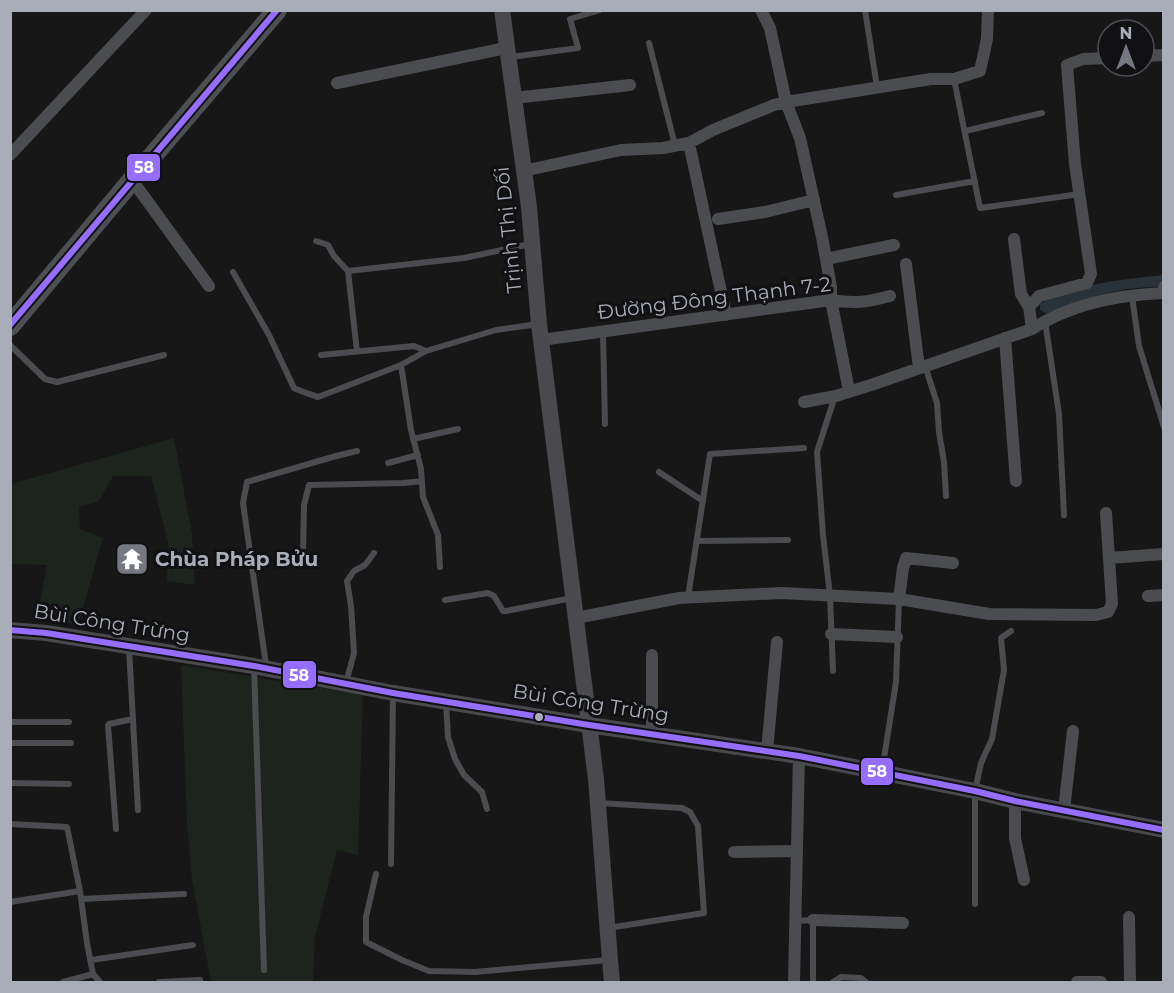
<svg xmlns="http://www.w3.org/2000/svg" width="1174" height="993" font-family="Montserrat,sans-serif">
  <rect width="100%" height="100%" fill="#171717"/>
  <path fill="#1d241e" d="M174 438 192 534 195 585 167 581 168 542 151 476H113L99 501 79 507 80 529 103 538 78 625 37 617 47 565 11 564V484Z
    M181 665 363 695 358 855 337 850 315 937 313 982H211L192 880 187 821Z"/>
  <path fill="#2a3239" d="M1163 275V286L1126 289 1103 294 1047 314 1040 310V304C1052 294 1065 292 1079 288 1107 281 1135 278 1163 275Z"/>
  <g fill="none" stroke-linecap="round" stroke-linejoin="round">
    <path stroke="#4b4c50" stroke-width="6" d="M865 10 877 87
      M649 43 675 145
      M511 57 578 48 570 19 600 10
      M954 79 980 208 1080 194
      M965 131 1042 113
      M896 195 975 181
      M316 241 328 245 334 256 348 271 464 258 530 244
      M348 271 357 352
      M233 272 269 335 294 388C297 390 313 395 318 397L401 365 426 351 496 330 539 324
      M1132 296 1139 346 1164 427
      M1045 321 1059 414 1064 515
      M603 332 605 424
      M10 345 45 379 57 382 164 355
      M321 355 414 346 426 351
      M401 365 411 430 421 469 423 497 438 535 440 567
      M925 366 937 403 939 432 944 462 946 496
      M413 439 458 429
      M388 463 418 455
      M659 472 703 501
      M697 541 788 540
      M301 560 303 555 304 505 309 485 404 483 422 481
      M688 597 710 454 804 448
      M445 600 488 593 494 596 503 611H506L572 598
      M129 648 138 810
      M266 665 243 503 247 482 336 456 357 451
      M254 666 264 970
      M833 671 830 596 823 535 817 452 835 396
      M346 683 354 653 351 606 347 581 354 571 365 565 374 553
      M446 702 448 737 455 759 464 775 482 792 487 809
      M10 722H69
      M10 743H71
      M882 771 896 682 899 599
      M10 783 69 784
      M599 803 682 808 690 812 698 826 704 913 608 928
      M10 824 67 827 80 891 87 943 93 974 100 982
      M116 829 108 725 109 724 133 719
      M391 864 393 694
      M376 874 366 917V942L402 960 429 971 475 972 608 960
      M81 899 184 894
      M10 902 80 891
      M975 904V791L981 763 992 739 1004 670 1001 638 1011 631
      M796 921 813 920V982
      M91 960 193 945
      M63 982 93 974
      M159 982 200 980
      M833 982 841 977 861 978 866 982"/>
    <path stroke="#4b4c50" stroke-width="12" d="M761 10 770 28 786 102 800 138 822 237 831 287V300L849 391
      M1144 56 1164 55
      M337 83 506 48
      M514 98 630 85
      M689 143 726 315
      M10 155 146 10
      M523 171 621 150 663 148 689 143 713 130 774 105 786 102 931 79H954L980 71 987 39 988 10
      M132 180 209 286
      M718 219 765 212 814 200
      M1014 239 1021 294 1029 307
      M826 259 894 245
      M906 264 919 368
      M1032 329 1029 307 1039 296 1087 283 1091 274 1075 164 1067 65 1083 59 1108 58
      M1005 338 1016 481
      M541 340 831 300C856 304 867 302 890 296
      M804 402 836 396 874 384 1032 329C1069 305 1118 295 1163 293L1164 287
      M1109 558 1164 554
      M1148 596 1164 595
      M899 599 903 568 906 558 953 563
      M576 618 679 598 781 593 899 599 989 614 1096 615 1108 612 1112 604 1106 513
      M831 634 897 637
      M652 734V655
      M767 751 777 642
      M1015 801V838L1024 880
      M1064 810 1073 731
      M734 852 797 851
      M1129 917 1130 982
      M813 920 903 923
      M794 982 799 756
      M1077 982H1101"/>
    <path stroke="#4a4a4e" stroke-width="16" d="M502 10 529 207 539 324 596 779 610 960 612 982
      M10 630 46 633 254 666 393 693 589 725 799 756 975 791 1015 801 1164 830"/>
    <path stroke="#4d4f52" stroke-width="20" d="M10 326 132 180 277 10"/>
    <defs>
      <path id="bus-1" d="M10 325 277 10
        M10 630 46 633 254 666 393 693 589 725 799 756 975 791 1015 801 1164 830"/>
    </defs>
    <use href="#bus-1" stroke="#111113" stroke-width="10"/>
    <use href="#bus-1" stroke="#966eff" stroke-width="6"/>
  </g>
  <defs>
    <symbol id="temple-square" viewBox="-11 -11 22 22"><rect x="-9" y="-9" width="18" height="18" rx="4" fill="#757880" stroke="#111113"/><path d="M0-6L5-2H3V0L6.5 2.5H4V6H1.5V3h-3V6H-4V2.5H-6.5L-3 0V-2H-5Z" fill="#fff"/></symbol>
  </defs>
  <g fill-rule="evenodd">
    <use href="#temple-square" x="113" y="540" width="38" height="38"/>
  </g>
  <circle fill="#a8adb8" stroke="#111113" stroke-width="2" cx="539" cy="717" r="5"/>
  <g text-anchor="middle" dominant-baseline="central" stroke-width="6" stroke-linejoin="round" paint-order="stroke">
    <g font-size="20" fill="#a8adb8" stroke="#111113">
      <text transform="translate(508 230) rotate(-96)">Trịnh Thị Dối</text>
      <text transform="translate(714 298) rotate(-7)">Đường Đông Thạnh 7-2</text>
      <text transform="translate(112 623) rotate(9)">Bùi Công Trừng</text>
      <text transform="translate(591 703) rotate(9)">Bùi Công Trừng</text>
    </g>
    <g font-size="20" font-weight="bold" fill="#a8adb8" stroke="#111113" text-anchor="start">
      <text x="155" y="559">Chùa Pháp Bửu</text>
    </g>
  </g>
  <g stroke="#111113" stroke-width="2">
    <rect x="126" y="153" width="35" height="29" rx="6" fill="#966eff"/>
    <rect x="282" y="660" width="35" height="29" rx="6" fill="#966eff"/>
    <rect x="860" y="757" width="34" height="29" rx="6" fill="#966eff"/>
  </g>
  <g font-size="16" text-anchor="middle" font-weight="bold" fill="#fff">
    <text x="144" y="173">58</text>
    <text x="299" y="681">58</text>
    <text x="877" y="777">58</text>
  </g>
  <rect width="1174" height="993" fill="none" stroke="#a8adb8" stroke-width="24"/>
  <g transform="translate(1126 48)"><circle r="28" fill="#111113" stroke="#4d4f55" stroke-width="1.5"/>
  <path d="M0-4.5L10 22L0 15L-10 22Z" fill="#757880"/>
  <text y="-9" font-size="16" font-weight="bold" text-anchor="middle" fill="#a8adb8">N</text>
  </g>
</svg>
